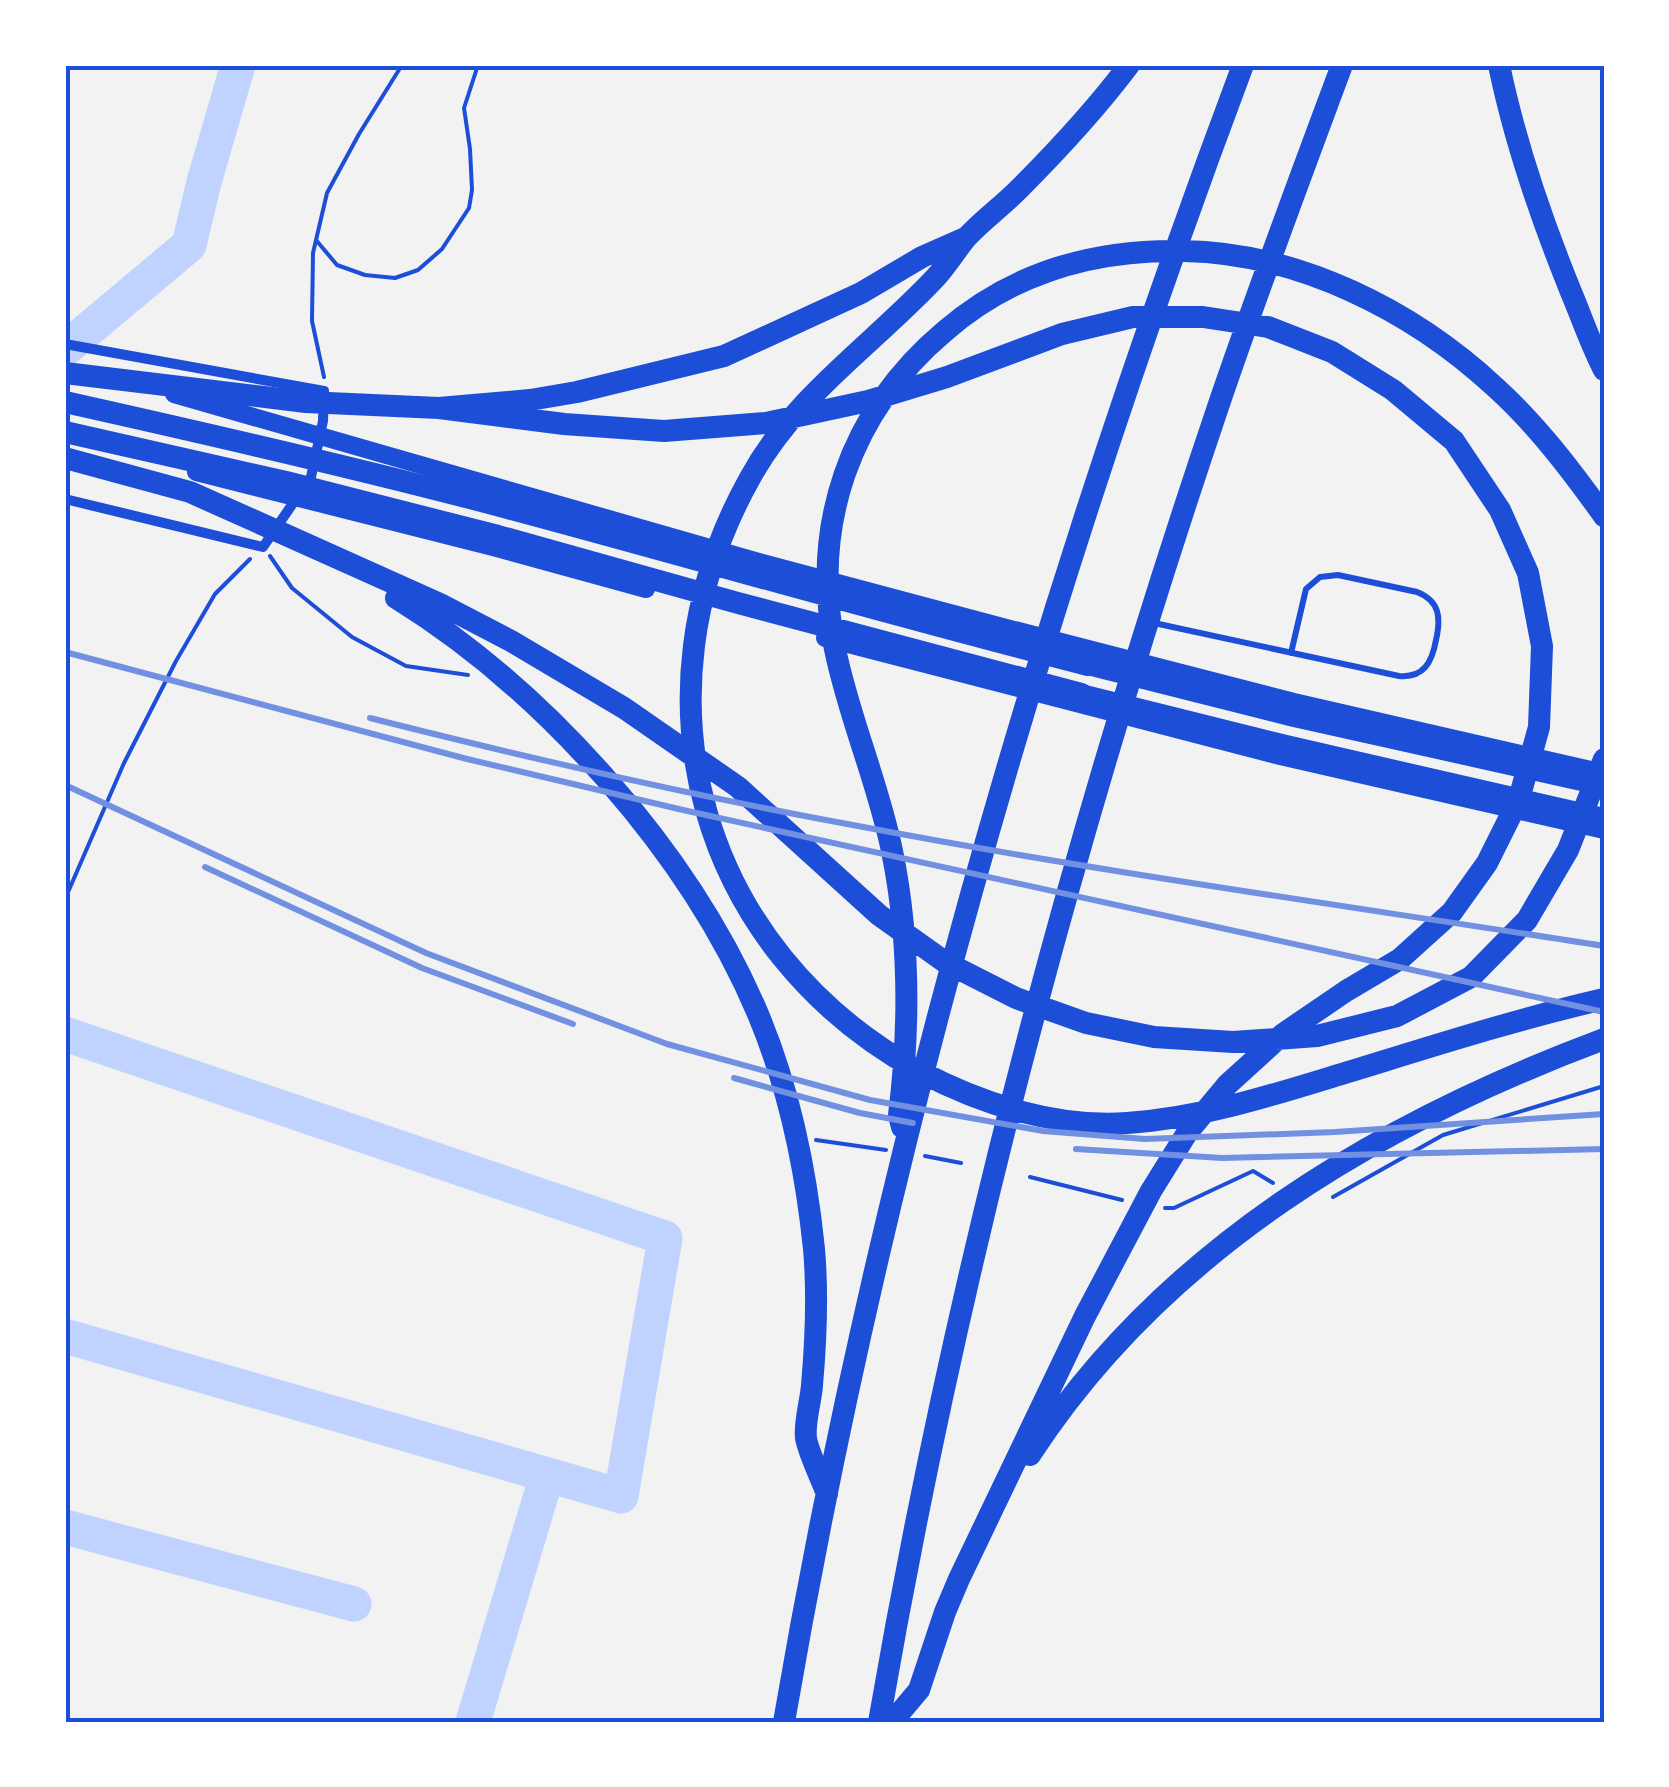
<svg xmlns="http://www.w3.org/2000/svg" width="1669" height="1787" font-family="Quicksand,sans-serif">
  <rect width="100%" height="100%" fill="#f2f2f2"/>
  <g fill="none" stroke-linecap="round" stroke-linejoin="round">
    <path stroke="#bfd3fe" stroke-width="35" d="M65 349 189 245 204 182 238 65
      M65 1034 665 1238 621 1496 65 1336
      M65 1527 354 1604
      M473 1722 547 1475"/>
    <path stroke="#1d4ed8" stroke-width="4" d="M316 240 337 265 365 275 395 278 418 270 442 249 469 208 472 190 470 149 464 108 478 65
      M324 377 312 321 313 253 327 193 359 134 402 65
      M270 556 292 588 352 637 406 666 468 675
      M65 899 124 763 176 661 215 594 250 559
      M816 1140 886 1150
      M925 1156 961 1163
      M1030 1177 1122 1200
      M1333 1197 1443 1135 1604 1086
      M1165 1208H1174L1253 1171 1273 1183"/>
    <path stroke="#1d4ed8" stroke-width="6" d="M1154 623 1399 676C1424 678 1432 662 1436 640 1441 618 1440 601 1417 592L1338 575 1320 577 1306 589 1291 653"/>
    <path stroke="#1d4ed8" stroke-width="10" d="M65 344 324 391 323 421 311 477 263 547 65 499"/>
    <path stroke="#1d4ed8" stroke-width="18" d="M174 394 755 561 995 625 1294 702 1604 773
      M196 472 493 547 646 589
      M825 638 1280 756 1604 830"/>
    <path stroke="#1d4ed8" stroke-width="20" d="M1088 665 1294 717 1604 786
      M1081 694 1286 745 1604 818"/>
    <path stroke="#1d4ed8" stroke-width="22" d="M1129 65C1096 109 1057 151 1018 190 1002 206 983 220 967 237 956 250 948 264 937 276 874 344 795 395 750 478 628 696 699 950 919 1071 981 1104 1056 1128 1127 1123 1203 1118 1276 1094 1348 1072 1433 1046 1517 1019 1604 999
      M1499 65C1515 143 1541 218 1571 292 1582 318 1591 345 1604 370
      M65 373 306 402 439 408 530 400 577 392 724 356 861 293 922 257 965 238
      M65 402C213 435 361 469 508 508 702 560 894 616 1088 665
      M439 408 564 424 664 431 766 423 868 401 947 377 1062 334 1133 317H1203L1268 327 1332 352 1393 390 1454 441 1500 510 1528 573 1542 646 1539 727 1519 799 1487 863 1452 912 1400 959 1346 991 1283 1034 1227 1085 1187 1133 1151 1191 1085 1316 959 1579 945 1612 919 1690 892 1722
      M65 432 286 482 498 536 738 603 1081 694
      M65 458 190 492 440 604 511 641 624 708 738 787 879 915 945 962 1016 998 1086 1023 1154 1037 1233 1042 1317 1036 1397 1016 1471 977 1527 920 1568 850 1604 759
      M396 598C545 690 690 853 758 1014 789 1088 806 1170 814 1249 818 1295 816 1340 812 1385 811 1401 804 1422 806 1438 808 1452 822 1480 827 1494
      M902 1127 899 1115C910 1026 910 939 892 851 878 782 849 718 835 649 810 526 849 412 945 331 1013 272 1095 249 1184 251 1298 253 1412 310 1495 387 1537 425 1571 470 1604 516
      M1030 1455C1164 1249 1379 1123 1604 1039
      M784 1722C881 1156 1041 603 1243 65
      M879 1722C956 1276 1073 835 1218 407 1257 292 1300 178 1342 65"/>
    <path stroke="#7290e2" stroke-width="6" d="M65 652 467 759 683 810 1604 1012
      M370 718C532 759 694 796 858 826 1105 873 1355 907 1604 946
      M65 785 426 953 667 1044 870 1100 1043 1131 1145 1139 1335 1132 1604 1114
      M205 867 422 968 573 1024
      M734 1078 860 1113 913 1123
      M1076 1149 1222 1158 1604 1149"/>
  </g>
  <rect width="1669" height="1787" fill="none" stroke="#ffffff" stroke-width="135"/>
  <rect x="68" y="68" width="1534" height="1652" fill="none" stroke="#1d4ed8" stroke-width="4"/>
</svg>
